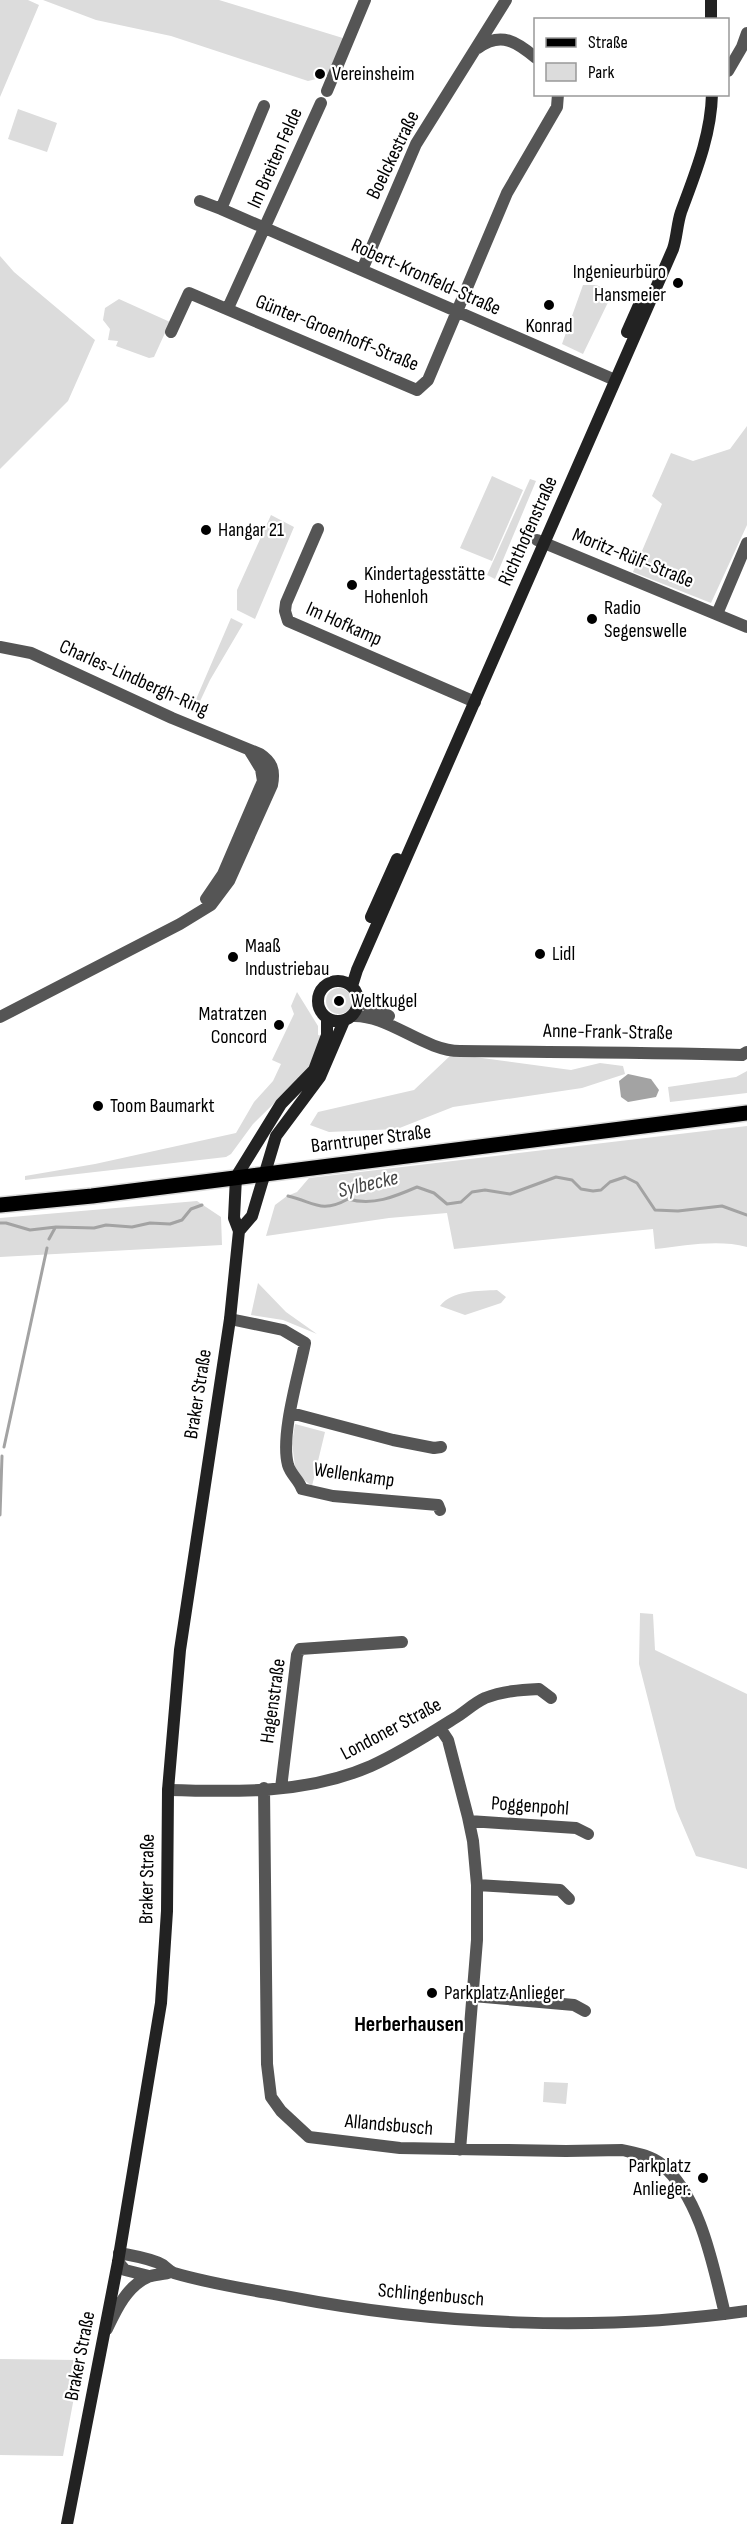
<svg xmlns="http://www.w3.org/2000/svg" width="747" height="2524" font-family="'Sofia Sans Condensed',sans-serif">
  <rect width="100%" height="100%" fill="#fff"/>
  <path fill="#dcdcdc" d="M0 0H28L39 5 0 97Z
    M43 0H219L346 39 329 76 308 81 171 36 96 20Z
    M18 109 57 123 47 152 8 139Z
    M0 256 14 272 95 340 68 401 0 469Z
    M583 285H596L613 292 583 354 562 344Z
    M119 299 170 322 154 357 149 358 116 346 118 341 108 340 110 329 103 320 105 308Z
    M747 426V525L711 603 633 572 662 504 652 496 671 453 693 461 730 449Z
    M492 476 523 490 492 561 460 548Z
    M530 479 536 481 495 579 487 575Z
    M271 515 294 527 255 619 237 610V590Z
    M231 618 243 624 210 680 195 712 191 711Z
    M326 1001a13 13 0 1 1 26 0a13 13 0 1 1-26 0Z
    M297 992 318 1026V1035L324 1037 313 1065 253 1124 231 1154 226 1157 25 1180V1176L95 1164 236 1133 254 1102 273 1081 281 1064 272 1060 294 1014 291 1006Z
    M452 1054 571 1070 600 1063 623 1066 625 1074 582 1088 453 1107 397 1129 329 1132 310 1125 318 1112 414 1090Z
    M747 1071V1093L670 1102 668 1087 736 1077Z
    M747 1126V1247C717 1239 685 1246 655 1249L653 1229 454 1249 447 1213 389 1218 266 1236 275 1205 287 1196 297 1192 309 1178Z
    M197 1201 221 1217 222 1245 0 1257V1218Z
    M258 1283 286 1312 317 1334 283 1320 251 1315Z
    M497 1290 506 1297 501 1303 465 1315 440 1306C452 1290 479 1291 497 1290Z
    M295 1424 325 1432 312 1486 296 1474 292 1443Z
    M640 1613 653 1614 655 1650 747 1694V1869L696 1856 676 1809 639 1664Z
    M544 2082 568 2083 566 2104 543 2102Z
    M0 2359 77 2360 75 2376H78L63 2456 0 2455Z"/>
  <path fill="#a3a3a3" d="M628 1074 651 1079 659 1090 656 1097 628 1102 621 1097 619 1081Z"/>
  <g fill="none" stroke-linecap="round" stroke-linejoin="round">
    <path stroke="#a3a3a3" stroke-width="3" d="M288 1196C314 1202 321 1214 348 1199 373 1206 394 1197 417 1187L434 1193 447 1204 461 1202 472 1192 485 1190 510 1194 556 1177 572 1180 581 1189 593 1191 601 1190 610 1182 625 1177 637 1183 655 1210 678 1211 722 1206 747 1215
      M0 1223H6L30 1230 56 1227 94 1228 106 1225 132 1227 150 1223 170 1224 182 1220 191 1209 202 1205
      M49 1239 55 1228
      M4 1447 47 1248
      M0 1515 2 1456"/>
    <defs>
      <path id="primary" d="M0 1205 92 1196 747 1113"/>
    </defs>
    <use href="#primary" stroke="#dbdbdb" stroke-width="18"/>
    <path stroke="#555" stroke-width="12" d="M478 48C501 31 517 42 536 58
      M728 71 742 47 747 33
      M327 91 365 0
      M264 106 221 209 615 380
      M200 201 221 209
      M362 270 416 144 506 0
      M228 308 321 103
      M171 332 189 293 417 390 428 380 507 193 557 107 558 94
      M318 529 286 603 285 611 288 621 475 702
      M537 540 747 627
      M717 614 747 543
      M0 647 31 653 172 718 260 754C272 762 275 770 272 785L229 881 211 905 180 924 0 1017
      M206 899 223 874 263 781 261 769 250 751
      M358 998 368 1006 389 1016
      M352 1016C388 1014 424 1051 460 1051 553 1052 648 1052 742 1055L747 1052
      M230 1319 283 1330 305 1343C299 1374 280 1435 288 1465 291 1475 299 1480 302 1489L333 1496 438 1505 440 1510
      M291 1413 393 1440 434 1448 441 1447
      M440 1728 448 1740 468 1817 473 1841 477 1885V1940L460 2150
      M264 1788 267 2064 271 2097 281 2111 309 2137 400 2148 566 2151 622 2150C635 2153 650 2155 661 2164 701 2197 713 2266 725 2314
      M281 1788 297 1655 300 1649 402 1642
      M168 1790C236 1792 307 1794 371 1766 400 1753 428 1735 455 1718 465 1712 474 1703 485 1698 503 1691 520 1690 539 1689L551 1698
      M469 1821 576 1828 588 1834
      M477 1885 560 1890 569 1899
      M473 1996 574 2005 585 2011
      M119 2253C134 2256 150 2258 163 2265 167 2268 169 2271 174 2273 211 2284 252 2290 290 2297 436 2325 600 2332 747 2311
      M118 2262 125 2270 149 2276
      M107 2329C116 2310 127 2286 148 2277 154 2274 164 2275 171 2272"/>
    <path stroke="#222" stroke-width="12" d="M711 20V0
      M627 332 643 296
      M371 917 397 859
      M318 1001a20 20 0 1 1 40 0a20 20 0 1 1-40 0Z
      M352 986 357 970 673 249C677 237 677 224 681 212 695 174 711 136 712 94
      M239 1231 252 1216 276 1136 320 1077 344 1021
      M67 2524 118 2262 161 2003 167 1911 168 1790 180 1650 230 1319 239 1231 234 1218 236 1177 281 1104 314 1070 327 1035V1018"/>
    <use href="#primary" stroke="#000" stroke-width="15"/>
  </g>
  <g fill="#000" stroke="#fff" stroke-width="2">
    <circle cx="320" cy="74" r="6"/>
    <circle cx="678" cy="283" r="6"/>
    <circle cx="549" cy="305" r="6"/>
    <circle cx="206" cy="530" r="6"/>
    <circle cx="352" cy="585" r="6"/>
    <circle cx="592" cy="619" r="6"/>
    <circle cx="540" cy="954" r="6"/>
    <circle cx="233" cy="957" r="6"/>
    <circle cx="339" cy="1001" r="6"/>
    <circle cx="279" cy="1025" r="6"/>
    <circle cx="98" cy="1106" r="6"/>
    <circle cx="432" cy="1993" r="6"/>
    <circle cx="703" cy="2178" r="6"/>
  </g>
  <g text-anchor="middle" dominant-baseline="central" stroke-width="4.5" stroke-linejoin="round" paint-order="stroke">
    <g font-size="20" fill="#000" stroke="#fff" text-anchor="start">
      <text x="332" y="74">Vereinsheim</text>
      <text x="666" y="272" text-anchor="end">Ingenieurbüro<tspan x="666" dy="23">Hansmeier</tspan></text>
      <text x="549" y="326" text-anchor="middle">Konrad</text>
      <text x="218" y="530">Hangar 21</text>
      <text x="364" y="574">Kindertagesstätte<tspan x="364" dy="23">Hohenloh</tspan></text>
      <text x="604" y="608">Radio<tspan x="604" dy="23">Segenswelle</tspan></text>
      <text x="245" y="946">Maaß<tspan x="245" dy="23">Industriebau</tspan></text>
      <text x="552" y="954">Lidl</text>
      <text x="351" y="1001">Weltkugel</text>
      <text x="267" y="1014" text-anchor="end">Matratzen<tspan x="267" dy="23">Concord</tspan></text>
      <text x="110" y="1106">Toom Baumarkt</text>
      <text x="444" y="1993">Parkplatz Anlieger</text>
      <text x="691" y="2166" text-anchor="end">Parkplatz<tspan x="691" dy="23">Anlieger.</tspan></text>
    </g>
    <g font-size="20" fill="#000" stroke="#fff">
      <text transform="translate(393 155) rotate(-64)">Boelckestraße</text>
      <text transform="translate(275 158) rotate(-66)">Im Breiten Felde</text>
      <text transform="translate(426 277) rotate(24)">Robert-Kronfeld-Straße</text>
      <text transform="translate(337 333) rotate(22)">Günter-Groenhoff-Straße</text>
      <text transform="translate(528 531) rotate(-66)">Richthofenstraße</text>
      <text transform="translate(633 558) rotate(22)">Moritz-Rülf-Straße</text>
      <text transform="translate(344 624) rotate(24)">Im Hofkamp</text>
      <text transform="translate(134 678) rotate(24)">Charles-Lindbergh-Ring</text>
      <text transform="translate(608 1032) rotate(1)">Anne-Frank-Straße</text>
      <text transform="translate(371 1139) rotate(-7)">Barntruper Straße</text>
      <text transform="translate(198 1394) rotate(-81)">Braker Straße</text>
      <text transform="translate(354 1475) rotate(8)">Wellenkamp</text>
      <text transform="translate(273 1701) rotate(-82)">Hagenstraße</text>
      <text transform="translate(391 1729) rotate(-28)">Londoner Straße</text>
      <text transform="translate(530 1806) rotate(4)">Poggenpohl</text>
      <text transform="translate(147 1879) rotate(-89)">Braker Straße</text>
      <text transform="translate(389 2125) rotate(5)">Allandsbusch</text>
      <text transform="translate(431 2295) rotate(5)">Schlingenbusch</text>
      <text transform="translate(80 2356) rotate(-79)">Braker Straße</text>
    </g>
    <g font-size="21" font-style="italic" fill="#444" stroke="#fff">
      <text transform="translate(368 1184) rotate(-13)">Sylbecke</text>
    </g>
    <g font-size="22" font-weight="bold" fill="#000" stroke="#fff">
      <text x="409" y="2024">Herberhausen</text>
    </g>
  </g>
  <rect x="534" y="18" width="195" height="78" fill="#ffffff" stroke="#999999" stroke-width="1.5"/>
  <rect x="546" y="38" width="30" height="9" fill="#000000" stroke="#999999" stroke-width="1.5"/>
  <text x="588" y="48" font-size="18" fill="#000000">Straße</text>
  <rect x="546" y="63" width="30" height="18" fill="#dcdcdc" stroke="#999999" stroke-width="1.5"/>
  <text x="588" y="78" font-size="18" fill="#000000">Park</text>
</svg>
